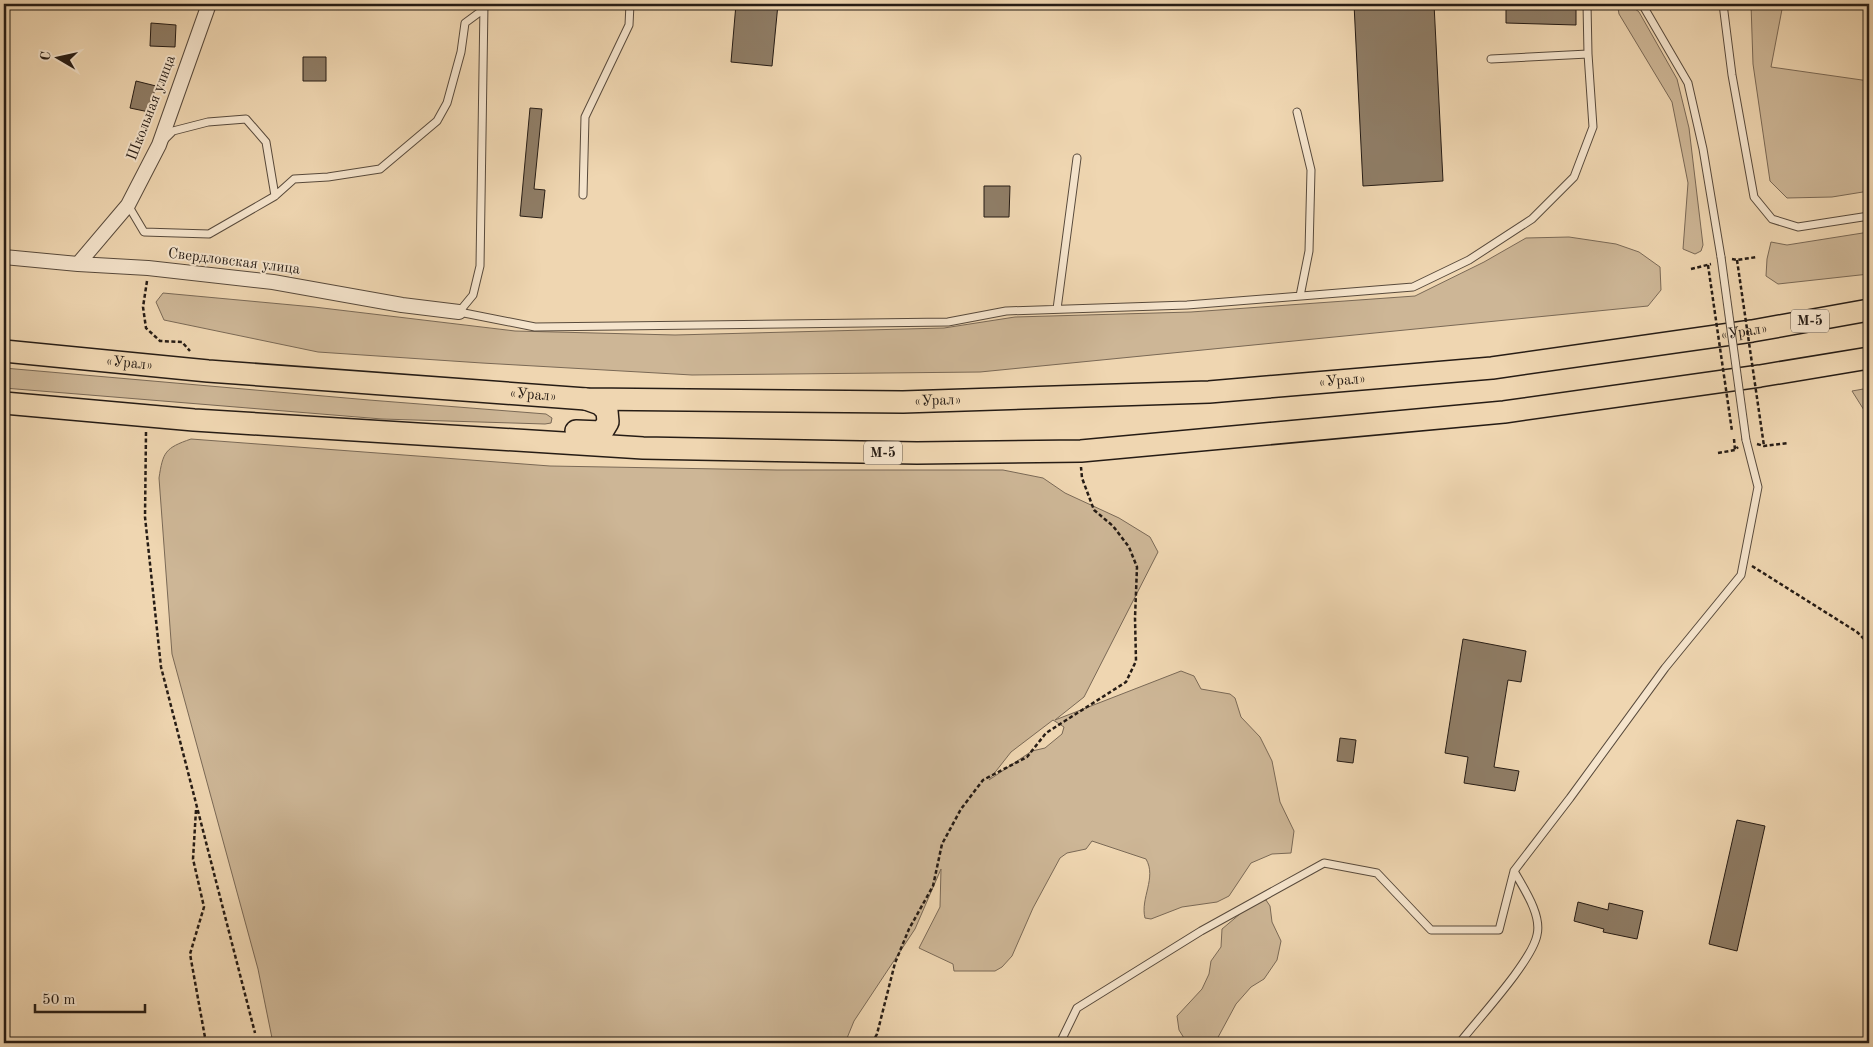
<svg xmlns="http://www.w3.org/2000/svg" width="1873" height="1047" font-family="'Old Standard TT',serif">
  <rect width="100%" height="100%" fill="#efd6b1"/>
  <filter id="stains"><feTurbulence type="fractalNoise" baseFrequency=".004" numOctaves="4"/><feColorMatrix values="0 0 0 0 .2 0 0 0 0 .09 0 0 0 0 .02 0 0 0 .5 -.17"/></filter>
  <radialGradient id="worn" r=".72"><stop offset=".6" stop-color="#630" stop-opacity="0"/><stop offset="1" stop-color="#630" stop-opacity=".3"/></radialGradient>
  <path fill="#cdb696" stroke="#7a6956" fill-rule="evenodd" d="M1622 4H1629L1639 12 1677 79 1689 128 1703 245 1701 251 1695 254 1683 249 1688 183 1672 102 1619 14 1618 8Z
    M1751 4H1783L1771 67 1869 81V191L1832 197 1787 198 1770 181 1753 64Z
    M1869 232V274L1778 284 1766 276 1767 259 1771 242 1787 245Z
    M1569 237 1616 244 1639 252 1660 267 1661 290 1648 306 980 372 692 375 482 363 318 352 164 320 156 302 163 293 314 307 515 331 675 335 944 328 1015 317 1191 312 1415 296 1484 262 1526 238Z
    M4 368 369 400 546 414 552 418 551 423 545 424 382 419 4 388Z
    M1869 388V418L1852 391Z
    M191 439 550 466 777 470H1003L1043 478 1065 493 1119 518 1150 537 1158 552 1084 697 1055 720 1181 671 1194 676 1201 689 1230 694 1235 698 1241 717 1260 737 1272 761 1280 802 1294 831 1291 853 1272 854 1251 863 1229 896 1217 902 1182 907 1151 919 1145 918C1140 898 1157 878 1146 859L1092 841 1086 849 1067 853 1060 858 1033 908 1012 956 1002 967 995 971H954L953 964 919 948 940 907 941 869 915 929 854 1021 845 1043H273L258 969 172 654 159 478C163 452 165 448 191 439ZM1053 720 1064 727 1062 734 1045 748 1032 751 989 780 1011 752Z
    M1266 900 1270 906 1272 922 1281 941 1277 960 1264 979 1251 987 1236 1004 1216 1041 1213 1043H1187L1179 1030 1177 1016 1202 989 1209 974 1211 961 1221 947 1222 929 1253 903Z"/>
  <path fill="#8f7d66" stroke="#261c15" d="M736 4H778L772 66 731 62Z
    M1354 4H1434L1443 181 1363 186Z
    M1506 4H1576V25L1506 23Z
    M151 23 176 25 175 47 150 46Z
    M303 57H326V81H303Z
    M136 81 156 86 149 112 130 108Z
    M530 108 542 109 534 189 545 190 542 218 520 216Z
    M984 186H1010L1009 217H984Z
    M1463 639 1526 651 1521 682 1508 680 1494 767 1519 771 1515 791 1464 783 1468 757 1445 753Z
    M1340 738 1356 740 1353 763 1337 761Z
    M1737 820 1765 826 1737 951 1709 944Z
    M1578 902 1608 910 1609 903 1643 911 1637 939 1603 932 1604 929 1574 921Z"/>
  <g fill="none" stroke-linecap="round" stroke-linejoin="round">
    <defs>
      <path id="service" d="M484 4 480 266 473 295 459 312 535 327 948 322 1006 311 1187 305 1413 287 1469 260 1532 219 1574 177 1593 127 1588 54 1587 4
        M1642 4 1688 83 1703 149 1721 257
        M1723 4 1732 75 1754 197 1772 219 1798 227 1869 216
        M1491 59 1588 54
        M1297 112 1311 170 1309 251 1300 296
        M164 140 173 131 208 122 246 119 266 142 275 196
        M583 195 585 117 629 25 630 4
        M128 205 144 232 209 234 275 196 294 179 328 177 380 169 437 121 447 103 461 52 465 23 484 9
        M1057 309 1077 158
        M1060 1043 1077 1008 1201 931 1324 863 1377 873 1431 930H1499L1514 871
        M1456 1043 1461 1041C1479 1018 1532 961 1537 935 1542 915 1524 889 1514 871L1570 798 1665 668 1741 575 1758 487 1746 440"/>
      <path id="minor" d="M4 257 78 264 148 268 273 282 402 305 459 312
        M78 264 128 205 159 145 209 4"/>
      <g id="primary">
        <path id="s1" d="M4 351 208 371 586 399 903 402 1209 392 1492 368 1752 331 1869 310"/>
        <path d="M4 403 194 420 643 448 917 453 1081 451 1504 412 1760 376 1869 358"/>
        <path d="M576 431 602 432 608 422 607 411 600 404 586 399"/>
      </g>
    </defs>
    <use href="#service" stroke="#584a3c" stroke-width="9"/>
    <use href="#minor" stroke="#584a3c" stroke-width="16"/>
    <use href="#primary" stroke="#261c15" stroke-width="24"/>
    <path stroke="#261c15" stroke-width="2.5" stroke-dasharray="4 2.5" stroke-linecap="butt" d="M1732 259 1737 260 1757 257
      M1691 269 1711 264
      M147 281 143 307 146 328 160 341 182 342 190 351
      M146 432 145 517 161 667 255 1033
      M1757 444 1764 446 1788 443
      M1718 453 1735 450 1738 447
      M1752 566 1857 632 1869 644
      M196 810 193 859 204 907 190 954 206 1043
      M872 1043 877 1034 895 963 909 929 933 886 942 844 961 809 983 780 1027 757 1046 733 1126 682 1136 661 1135 618 1137 567 1129 547 1113 526 1094 510 1082 478 1081 467"/>
    <use href="#service" stroke="#f5e4cc" stroke-width="7"/>
    <use href="#minor" stroke="#f5e4cc" stroke-width="14"/>
    <use href="#primary" stroke="#efd6b1" stroke-width="21"/>
    <defs>
      <path id="service-bridge" d="M1721 257 1746 440"/>
    </defs>
    <use href="#service-bridge" stroke="#584a3c" stroke-width="9" stroke-linecap="butt"/>
    <path stroke="#261c15" stroke-width="2.5" stroke-dasharray="4 2.5" stroke-linecap="butt" d="M1737 260 1764 446
      M1708 265 1732 431
      M1734 439 1735 450"/>
    <use href="#service-bridge" stroke="#f5e4cc" stroke-width="7"/>
  </g>
  <g text-anchor="middle" dominant-baseline="central" stroke-width="4" stroke-linejoin="round" paint-order="stroke">
    <g fill="#f5e4cc" stroke="#64584c" stroke-width="1">
      <rect x="1791" y="309.5" width="38" height="23" rx="4"/>
      <rect x="864" y="441.5" width="38" height="23" rx="4"/>
    </g>
    <g font-size="14" font-weight="bold" fill="#261c15">
      <text x="1810" y="321">М-5</text>
      <text x="883" y="453">М-5</text>
    </g>
    <g font-size="15" fill="#261c15" stroke="#f5e4cc">
      <text transform="translate(152 108) rotate(-69)">Школьная улица</text>
      <text transform="translate(234 262) rotate(7)">Свердловская улица</text>
      <text stroke="none"><textPath href="#s1" startOffset="1746">«Урал»</textPath></text>
      <text stroke="none"><textPath href="#s1" startOffset="126">«Урал»</textPath></text>
      <text stroke="none"><textPath href="#s1" startOffset="1341">«Урал»</textPath></text>
      <text stroke="none"><textPath href="#s1" startOffset="531">«Урал»</textPath></text>
      <text stroke="none"><textPath href="#s1" startOffset="936">«Урал»</textPath></text>
    </g>
  </g>
  <rect width="1873" height="1047" fill="none" stroke="#efd6b1" stroke-width="20"/>
  <rect x="5" y="5" width="1863" height="1037" fill="none" stroke="#261c15" stroke-width="2.5"/>
  <rect x="10" y="10" width="1853" height="1027" fill="none" stroke="#261c15"/>
  <g transform="translate(58 58) rotate(279)" stroke="#f5e4cc" stroke-width="4" paint-order="stroke">
  <path d="M0-4L9 19L0 12L-9 19Z" fill="#261c15"/>
  <text y="-8" font-size="14" font-weight="bold" text-anchor="middle" fill="#261c15">С</text>
  </g>
  <path d="M35 1004v8h110v-8" fill="none" stroke="#261c15" stroke-width="2.5"/>
  <text x="42" y="1004" font-size="15" fill="#261c15" stroke="#f5e4cc" stroke-width="4" paint-order="stroke">50 m</text>
  <rect width="100%" height="100%" filter="url(#stains)"/>
  <rect width="100%" height="100%" fill="url(#worn)"/>
</svg>
